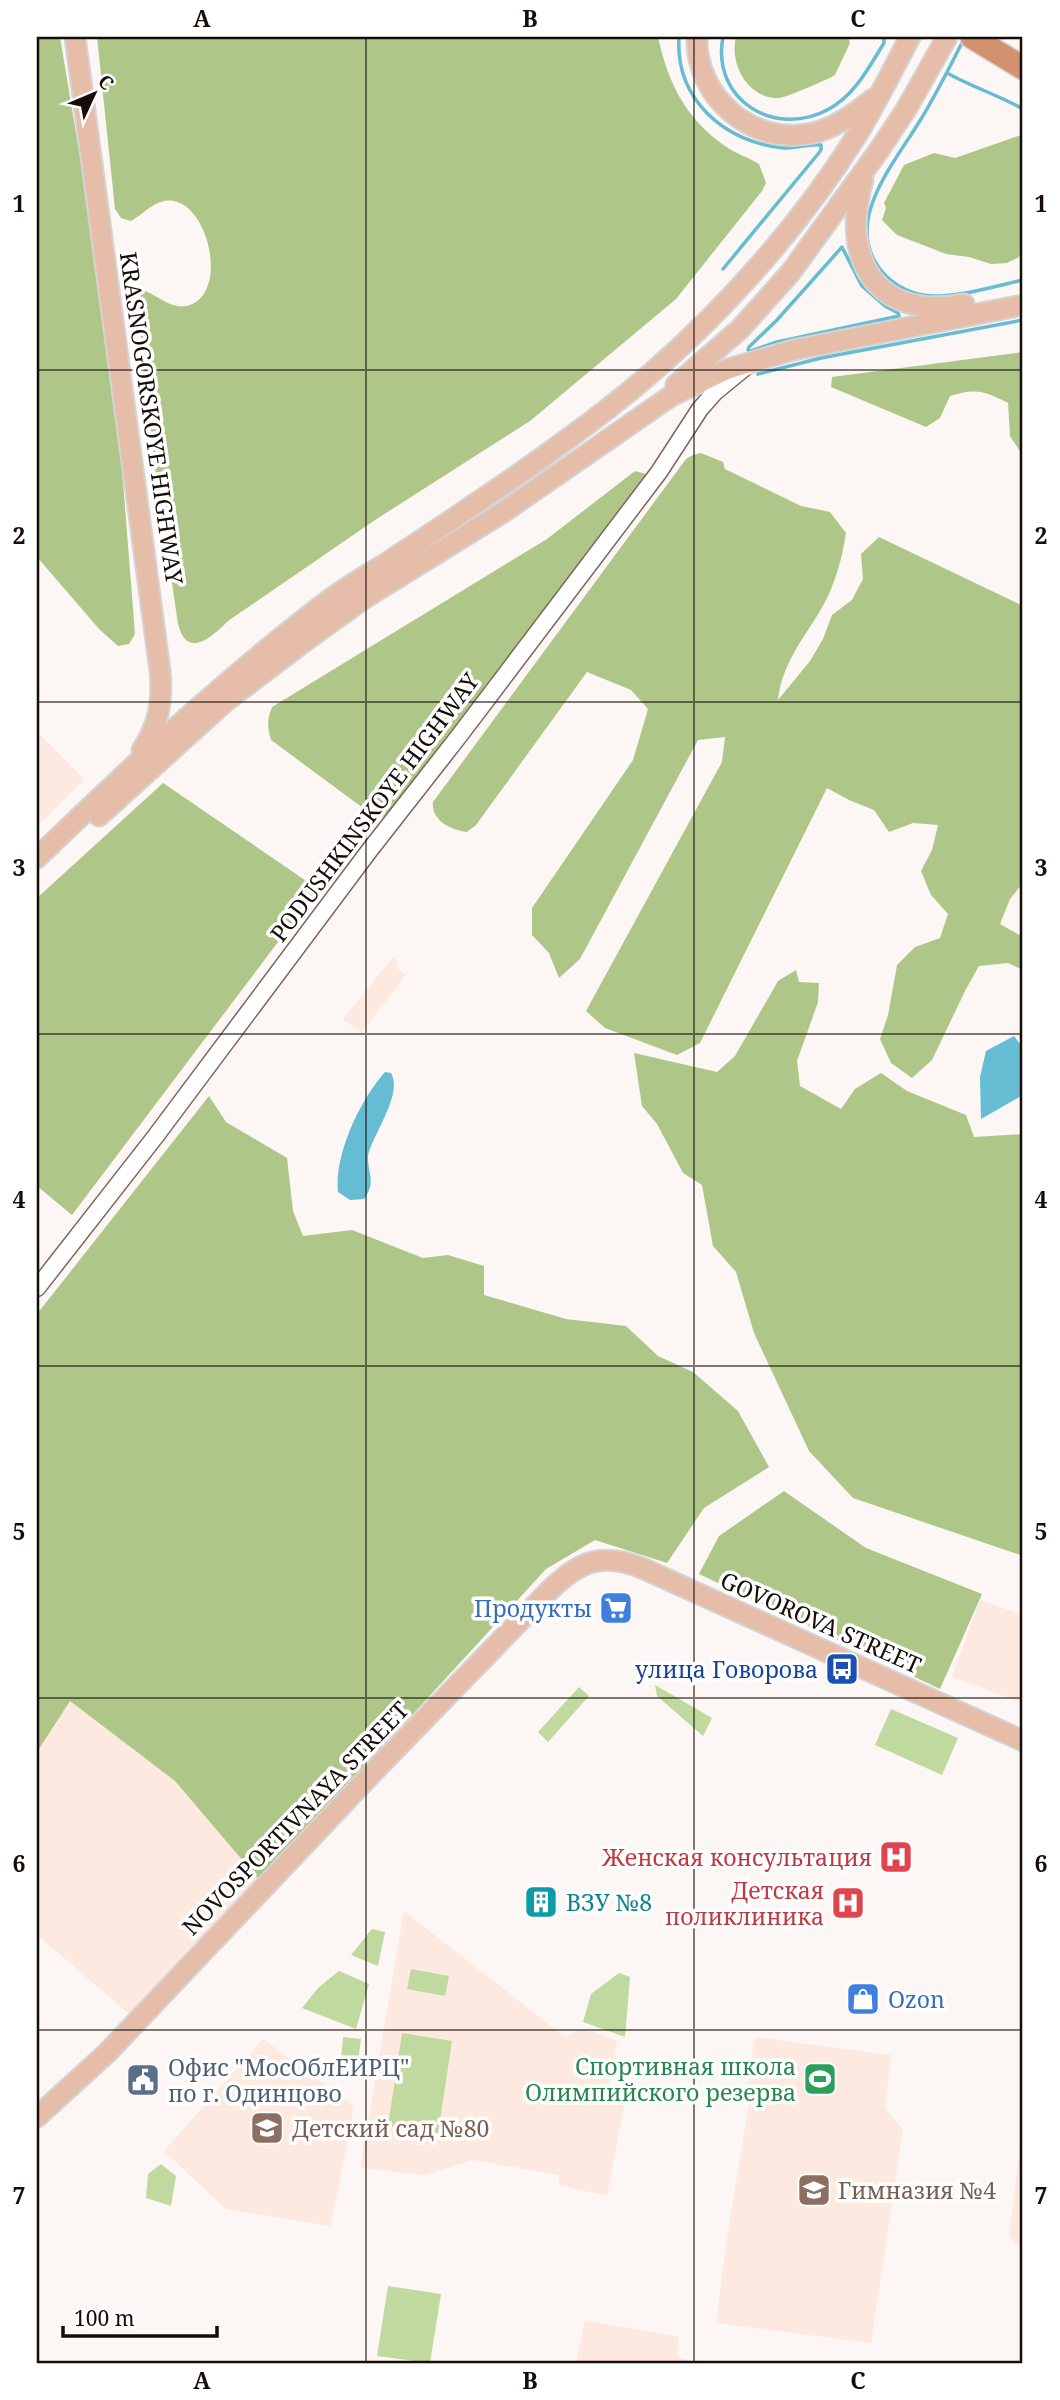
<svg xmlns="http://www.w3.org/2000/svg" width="1060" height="2400" font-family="'Noto Serif',serif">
  <rect width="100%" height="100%" fill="#fcf6f4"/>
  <path fill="#fee9e0" d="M37 732 84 779 37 826Z
    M393 957 397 962 398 969 406 975 361 1033 343 1019Z
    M980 1600 1023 1615V1703L952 1677Z
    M37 1628 69 1700 175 1781 260 1881 133 2017 37 1935Z
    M404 1911 565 2037 584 2028 617 2041 608 2093 626 2096 607 2196 559 2185V2175L473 2160 424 2175 360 2168Z
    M755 2037 891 2055 885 2108 903 2130 871 2343 716 2323 725 2250 749 2104 745 2098Z
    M263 2039 354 2106 331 2226 226 2209 164 2151Z
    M1023 2123V2249L1019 2248 1009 2236Z
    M585 2320 679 2337 677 2357 690 2360 689 2363H576Z"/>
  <path fill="#c0d99e" d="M655 1685 712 1718 703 1736 657 1696Z
    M579 1687 589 1696 548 1742 538 1732Z
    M891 1709 958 1738 942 1775 875 1745Z
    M372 1929 385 1932 378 1966 351 1955Z
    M411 1969 449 1976 445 1996 407 1989Z
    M339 1971 369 1984 356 2029 302 2008 318 1988Z
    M619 1973 630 1977 625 2037 583 2022 591 1994Z
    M402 2033 452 2041 438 2134 388 2126Z
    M343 2037 361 2039 357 2070 340 2069Z
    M161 2164 176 2176 171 2206 146 2198 148 2174Z
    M388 2286 441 2294 430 2363 377 2356Z"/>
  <path fill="#aec789" d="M37 37H60L83 175 122 469 135 634 129 644 118 646 100 630 37 557Z
    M97 37H658C668 83 686 119 725 146 736 154 748 157 759 164L766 183 762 191 676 299 530 421 375 520 228 621C212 637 187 660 178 624L154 461 137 300 141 290C156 293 169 309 186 306 232 297 208 193 164 201 151 204 142 215 131 221L121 218 115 209Z
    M736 37H848L850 43 835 75C827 80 787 97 779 98 748 99 729 64 736 37Z
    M1021 135 1023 138V247L1019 257 1007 263 991 264 969 257 946 254 897 235 882 220 886 208 884 203 904 165 934 153 955 158Z
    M1023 352V456L1010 436 1008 403C984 391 977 388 950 396L940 418 926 427 831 387 832 377Z
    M701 453 723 462 725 469 801 506 830 512 846 533C842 560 834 588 820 611 802 641 782 664 778 700L810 661 823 639 832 615 852 600 863 579 861 554 879 537 1023 606V883L1010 899 1000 924 1023 937V970L1008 963 979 966 966 989 932 1060 912 1078 891 1063 880 1039 888 1015 897 965 915 947 940 938 948 914 931 895 921 871 932 850 938 825 913 823 889 832 874 810 849 800 827 788 700 1043 677 1055 605 1028 586 1011 722 762 725 737 698 740 580 959 559 978 549 953 532 935V908L633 760 648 709 631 690 587 672 476 825 467 832C451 830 431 821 433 802L686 459 693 455Z
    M635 471 646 474 401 803 383 817 363 808 271 740C267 727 267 720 272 707L547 539Z
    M163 783 318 889 72 1215 37 1186V898Z
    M796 970 799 982 819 983 818 1002 797 1061 800 1086 841 1109 855 1089 881 1073 907 1091 966 1115 974 1137 1023 1134V1556L853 1498 809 1451 754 1333 736 1272 713 1246 702 1185 683 1173 657 1124 642 1106 634 1053 717 1072 735 1056 778 981Z
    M209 1096 226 1122 287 1158 293 1211 303 1236 352 1230 423 1258 448 1255 484 1266V1295L566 1319 626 1326 658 1356 693 1372 738 1411 769 1467 704 1508 667 1563 595 1540 546 1569 260 1881 175 1781 70 1701 37 1752V1314Z
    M784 1491 866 1548 982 1594 940 1689 699 1574 719 1536Z"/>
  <path fill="#66bcd2" d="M1014 1036 1023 1048V1095L981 1119 980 1077 986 1051Z
    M385 1072 391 1073C403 1094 374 1132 368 1155 367 1173 377 1181 364 1199L350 1200 338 1192C334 1155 360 1100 385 1072Z"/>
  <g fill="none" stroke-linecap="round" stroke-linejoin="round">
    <path stroke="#66bcd2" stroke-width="3.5" d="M679 37C675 99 724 142 783 148 796 149 809 143 821 145V150L818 154 723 269
      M723 37C711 100 775 139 829 109 855 95 869 67 884 43V37
      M964 39C950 66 937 93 921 119 895 163 837 226 886 276 900 290 920 297 939 296 967 295 996 286 1023 280
      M947 73C972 87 998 95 1023 109
      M842 247 862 286 885 306 898 313 899 316 777 342 751 351 748 350 749 347 777 320Z
      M758 374 821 358 1023 320"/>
    <defs>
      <path id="minor" d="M37 1288 155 1137 369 851 459 736 659 472 700 409 715 392 748 365"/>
      <path id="major" d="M75 37 160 671C163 700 159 725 142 750
        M697 37C695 97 753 147 813 133 835 128 856 113 873 99
        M863 180C840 259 876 321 964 304
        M676 385 740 329 791 272 880 149 907 108 947 37
        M99 816 226 701 301 644 365 598 505 511 671 396 728 369 793 350 1023 305
        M37 858C129 769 222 682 324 604 343 589 364 577 385 564 429 535 473 506 516 476 564 442 613 407 657 368 730 304 803 221 855 138 875 106 892 71 910 37
        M37 2117 108 2052 379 1766 548 1592C579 1561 601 1552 642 1568L1023 1741"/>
      <path id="highway" d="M972 37 1023 68"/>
    </defs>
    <use href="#minor" stroke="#7d665b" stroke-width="19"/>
    <use href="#major" stroke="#d5d3d3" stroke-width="23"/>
    <use href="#highway" stroke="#d5d3d3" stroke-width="26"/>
    <use href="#minor" stroke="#fff" stroke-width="16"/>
    <use href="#major" stroke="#e5bda9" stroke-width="19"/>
    <use href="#highway" stroke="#d39170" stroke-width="23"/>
  </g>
  <path fill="none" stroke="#160d09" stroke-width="2" stroke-opacity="0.55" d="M366 37V2363M694 37V2363M37 370H1023M37 702H1023M37 1034H1023M37 1366H1023M37 1698H1023M37 2030H1023"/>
  <defs>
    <symbol id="supermarket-square" viewBox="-11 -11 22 22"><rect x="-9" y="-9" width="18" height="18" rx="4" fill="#3f7fe0" stroke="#fff"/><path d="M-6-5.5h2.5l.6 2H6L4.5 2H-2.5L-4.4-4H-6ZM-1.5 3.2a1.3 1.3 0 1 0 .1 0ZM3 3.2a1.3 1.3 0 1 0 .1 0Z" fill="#fff"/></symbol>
    <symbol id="bus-square" viewBox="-11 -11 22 22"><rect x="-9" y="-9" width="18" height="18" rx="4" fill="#1a4fb4" stroke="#fff"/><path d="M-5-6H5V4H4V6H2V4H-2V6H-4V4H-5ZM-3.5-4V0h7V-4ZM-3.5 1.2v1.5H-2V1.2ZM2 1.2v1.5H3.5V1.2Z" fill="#fff"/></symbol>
    <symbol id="hospital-square" viewBox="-11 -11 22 22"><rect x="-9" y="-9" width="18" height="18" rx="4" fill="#e0444e" stroke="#fff"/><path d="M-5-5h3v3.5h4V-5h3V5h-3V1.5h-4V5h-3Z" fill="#fff"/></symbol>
    <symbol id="building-square" viewBox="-11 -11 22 22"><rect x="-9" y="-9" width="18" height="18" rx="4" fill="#0f9aa8" stroke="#fff"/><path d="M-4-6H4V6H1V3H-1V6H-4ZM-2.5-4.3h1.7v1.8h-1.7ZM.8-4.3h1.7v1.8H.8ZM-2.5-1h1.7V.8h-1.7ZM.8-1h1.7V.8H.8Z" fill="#fff"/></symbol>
    <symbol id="shop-square" viewBox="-11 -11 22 22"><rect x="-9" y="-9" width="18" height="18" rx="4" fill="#3f7fe0" stroke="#fff"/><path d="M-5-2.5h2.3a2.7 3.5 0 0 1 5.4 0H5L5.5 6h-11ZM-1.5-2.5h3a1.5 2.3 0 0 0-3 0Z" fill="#fff"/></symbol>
    <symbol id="stadium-square" viewBox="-11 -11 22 22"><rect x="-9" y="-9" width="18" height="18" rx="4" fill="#2e9e5b" stroke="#fff"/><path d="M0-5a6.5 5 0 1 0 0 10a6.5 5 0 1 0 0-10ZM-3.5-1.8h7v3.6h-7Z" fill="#fff"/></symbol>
    <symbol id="civic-square" viewBox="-11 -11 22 22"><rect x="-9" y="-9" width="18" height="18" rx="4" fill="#5c6f8a" stroke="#fff"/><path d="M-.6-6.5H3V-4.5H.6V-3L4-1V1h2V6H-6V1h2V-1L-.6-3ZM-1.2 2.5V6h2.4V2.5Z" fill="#fff"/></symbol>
    <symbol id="school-square" viewBox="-11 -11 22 22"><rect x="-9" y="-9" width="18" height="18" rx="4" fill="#8d6e63" stroke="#fff"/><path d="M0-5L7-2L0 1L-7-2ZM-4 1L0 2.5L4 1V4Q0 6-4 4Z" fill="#fff"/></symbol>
  </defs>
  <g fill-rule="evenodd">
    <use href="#supermarket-square" x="597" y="1589" width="38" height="38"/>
    <use href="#bus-square" x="823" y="1650" width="38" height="38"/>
    <use href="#hospital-square" x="877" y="1838" width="38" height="38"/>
    <use href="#building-square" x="522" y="1883" width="38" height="38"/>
    <use href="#hospital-square" x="829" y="1884" width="38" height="38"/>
    <use href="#shop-square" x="844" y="1980" width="38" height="38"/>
    <use href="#stadium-square" x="801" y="2060" width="38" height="38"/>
    <use href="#civic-square" x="124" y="2061" width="38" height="38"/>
    <use href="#school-square" x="248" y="2109" width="38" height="38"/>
    <use href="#school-square" x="795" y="2171" width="38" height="38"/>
  </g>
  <g text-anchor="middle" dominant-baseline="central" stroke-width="7" stroke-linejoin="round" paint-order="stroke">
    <g font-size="23" fill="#160d09" stroke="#fff">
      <text transform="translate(152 418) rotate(82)">KRASNOGORSKOYE HIGHWAY</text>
      <text transform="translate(374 807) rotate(-53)">PODUSHKINSKOYE HIGHWAY</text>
      <text transform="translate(821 1622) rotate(24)">GOVOROVA STREET</text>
      <text transform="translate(295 1818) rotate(-46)">NOVOSPORTIVNAYA STREET</text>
    </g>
    <g font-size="23" fill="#366cbe" stroke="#fff" text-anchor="end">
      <text x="592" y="1608">Продукты</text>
      <text x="888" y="1999" text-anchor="start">Ozon</text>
    </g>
    <g font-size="23" fill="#164399" stroke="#fff" text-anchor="end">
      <text x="818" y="1669">улица Говорова</text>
    </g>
    <g font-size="23" fill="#be3a42" stroke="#fff" text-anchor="end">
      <text x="872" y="1857">Женская консультация</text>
      <text x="824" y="1890">Детская<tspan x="824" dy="26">поликлиника</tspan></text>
    </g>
    <g font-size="23" fill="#0d838f" stroke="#fff" text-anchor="start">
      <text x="566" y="1902">ВЗУ №8</text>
    </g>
    <g font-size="23" fill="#27864d" stroke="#fff" text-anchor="end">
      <text x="796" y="2066">Спортивная школа<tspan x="796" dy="26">Олимпийского резерва</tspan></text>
    </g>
    <g font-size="23" fill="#4e5e75" stroke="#fff" text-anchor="start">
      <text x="168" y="2067">Офис "МосОблЕИРЦ"<tspan x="168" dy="26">по г. Одинцово</tspan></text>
    </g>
    <g font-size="23" fill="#785e54" stroke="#fff" text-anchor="start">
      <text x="292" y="2128">Детский сад №80</text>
      <text x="838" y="2190">Гимназия №4</text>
    </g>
  </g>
  <rect width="1060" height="2400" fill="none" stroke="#ffffff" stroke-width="77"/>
  <g transform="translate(94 94) rotate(46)" stroke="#ffffff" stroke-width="5" paint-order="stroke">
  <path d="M0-5L12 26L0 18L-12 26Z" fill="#160d09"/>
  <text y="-10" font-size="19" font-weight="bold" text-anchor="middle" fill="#160d09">С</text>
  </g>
  <path d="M63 2326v10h154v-10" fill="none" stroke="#160d09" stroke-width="3.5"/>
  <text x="74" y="2326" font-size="21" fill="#160d09" stroke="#ffffff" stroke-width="5" paint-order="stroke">100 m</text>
  <rect x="38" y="38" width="983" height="2324" fill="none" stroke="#160d09" stroke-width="2.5"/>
  <g font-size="23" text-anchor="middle" font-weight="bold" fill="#160d09">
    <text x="202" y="27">A</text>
    <text x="530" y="27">B</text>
    <text x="858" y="27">C</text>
    <text x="19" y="212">1</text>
    <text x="1041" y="212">1</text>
    <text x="19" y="544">2</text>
    <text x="1041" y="544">2</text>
    <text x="19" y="876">3</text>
    <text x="1041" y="876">3</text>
    <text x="19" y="1208">4</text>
    <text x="1041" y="1208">4</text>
    <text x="19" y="1540">5</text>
    <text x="1041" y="1540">5</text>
    <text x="19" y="1872">6</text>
    <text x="1041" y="1872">6</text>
    <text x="19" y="2204">7</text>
    <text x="1041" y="2204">7</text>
    <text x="202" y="2389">A</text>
    <text x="530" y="2389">B</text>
    <text x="858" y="2389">C</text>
  </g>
</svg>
